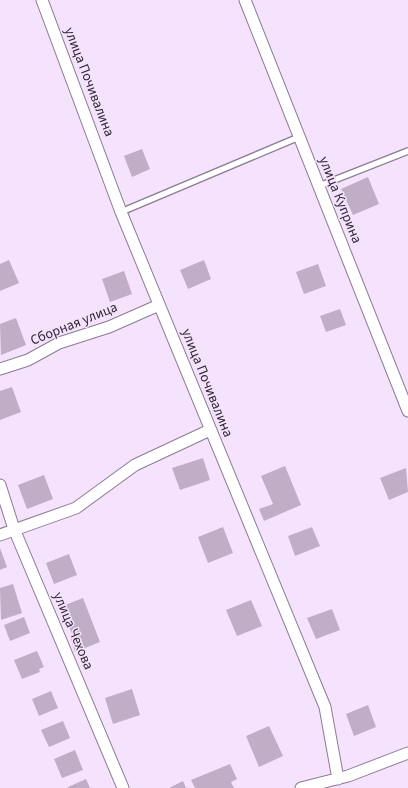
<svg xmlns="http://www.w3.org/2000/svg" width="408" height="788" font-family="'Source Sans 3',sans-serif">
  <rect width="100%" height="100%" fill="#f5e2fd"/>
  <path fill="#c0aec7" d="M142 149 150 169 132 177 124 156Z
    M368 177 379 204 353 215 341 189Z
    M9 260 19 283 0 291V264Z
    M204 260 211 279 188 289 180 270Z
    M318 264 326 286 304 294 296 272Z
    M124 271 132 294 110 302 102 279Z
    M340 309 346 325 326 332 320 316Z
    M16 318 26 345 1 355 0 324Z
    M12 387 21 412 0 420V391Z
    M203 458 210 480 180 490 172 468Z
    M285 466 301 505 264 521 259 509 273 504 261 476Z
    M406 468 408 492 389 500 380 478Z
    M44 475 53 499 27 509 18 485Z
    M223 527 233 553 208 563 198 537Z
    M312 527 320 546 295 556 288 536Z
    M0 548 7 567 0 570Z
    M69 554 77 575 54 584 46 563Z
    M13 584 22 613 1 620 0 588Z
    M83 598 100 642 75 652 71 639 74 638 60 607Z
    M251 600 262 626 237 636 226 610Z
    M332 609 340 630 316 639 307 618Z
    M24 617 30 633 10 641 4 625Z
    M37 651 44 667 39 669 40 672 22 679 14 660Z
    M132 689 140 715 113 724 105 698Z
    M51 691 58 708 39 716 32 699Z
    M368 705 376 727 354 736 346 714Z
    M63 721 70 738 49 747 41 730Z
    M269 726 283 756 259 767 246 736Z
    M75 750 83 770 62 778 54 759Z
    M230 764 237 779 231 782 234 788H195L191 780Z
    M86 779 90 788H68V787Z
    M183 781 186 788H169Z"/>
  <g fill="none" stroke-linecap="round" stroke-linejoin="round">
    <defs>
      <path id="lane" d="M319 186 408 151
        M121 212 299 137"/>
      <path id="street" d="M42 0 121 212 325 707 338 779
        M245 0 408 411
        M0 369 28 360 59 343 109 327 159 305
        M0 485 14 529 123 788
        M0 535 76 508 135 465 210 430
        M301 788 348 776 408 753"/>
    </defs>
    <use href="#lane" stroke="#8c7b93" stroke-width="8"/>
    <use href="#street" stroke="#8c7b93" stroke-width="13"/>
    <use href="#lane" stroke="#fff" stroke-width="5.5"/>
    <use href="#street" stroke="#fff" stroke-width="11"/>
  </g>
  <g text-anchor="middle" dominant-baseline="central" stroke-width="3" stroke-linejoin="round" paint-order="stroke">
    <g font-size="14" fill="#302933" stroke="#f5e2fd">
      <text transform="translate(89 82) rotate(69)">улица Почивалина</text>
      <text transform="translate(340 200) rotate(68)">улица Куприна</text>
      <text transform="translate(74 324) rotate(-22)">Сборная улица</text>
      <text transform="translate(207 383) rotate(68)">улица Почивалина</text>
      <text transform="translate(73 631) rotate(67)">улица Чехова</text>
    </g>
  </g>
</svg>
